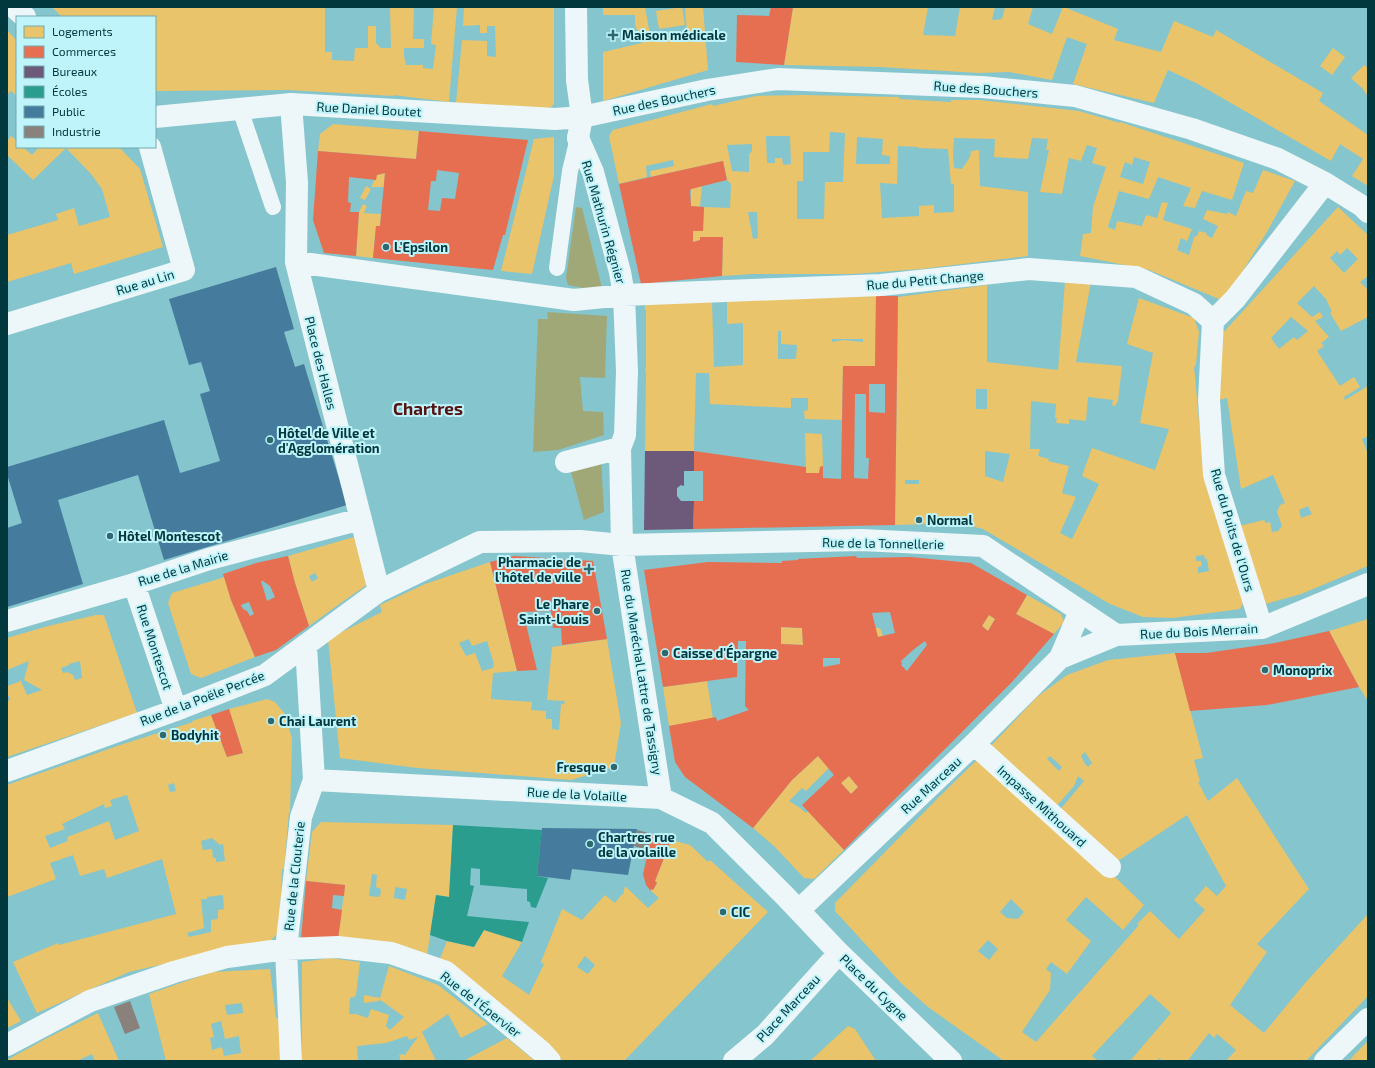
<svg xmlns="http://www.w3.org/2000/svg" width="1375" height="1068" font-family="'Exo 2',sans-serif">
  <rect width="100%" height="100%" fill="#85c5cd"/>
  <path fill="#a1a878" d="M576 207 582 208 603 292 568 285 566 278Z
    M547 312 607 316 605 378 580 377 583 411 603 412 604 435 558 450 533 452 538 319H548Z
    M601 459 604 512 584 520 570 468Z"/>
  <path fill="#e9c46a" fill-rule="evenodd" d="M52 7H325V52H332V60L354 61 355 48H368V26H376V43L381 48H391L390 7H414L413 39H424V48H404V56L406 65H423V68L433 69 436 45 431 44 434 7H457L449 102 393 95V96L288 90 155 91V17H62Z
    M464 7H554V104L548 110 456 103 462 40 487 41V56L496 57 495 26H487V33H480V25L463 26Z
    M603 7H645L649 29 654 39 687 31 685 7H703L708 70 603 101V52L642 43 635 25V15H603Z
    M682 7 685 25 659 29 656 11Z
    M793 7H928L923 35 955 36 960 7H995L992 20 1002 19 1005 7 1019 8 1020 7H1033L1028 24 1052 34 1063 7H1064L1118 29 1114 40 1161 52 1174 21 1213 37 1216 30 1323 93 1319 101 1368 135V186L1352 176 1363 159 1340 144 1331 161 1198 84 1168 70 1154 103 1073 84 1087 44 1067 37 1052 80 1009 72 979 73 880 67 784 65Z
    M7 30 17 41V96L11 91 7 95Z
    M1333 48 1345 57 1332 75 1320 66Z
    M1364 65 1368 68V97L1363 89 1351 78Z
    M803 95 899 97V99L951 102V100H979L1079 111 1120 123V122L1244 163 1232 200 1202 191 1195 208 1183 206 1191 188 1158 177 1149 199 1119 191 1108 227 1115 230 1117 221 1142 226 1146 215 1157 218 1162 202 1168 203 1163 220 1192 229 1187 241 1181 238 1177 250 1189 255 1194 237 1197 236 1199 231 1207 233 1206 235 1212 238 1218 226 1203 219 1207 210 1227 214 1228 212 1236 216 1246 191 1253 193 1263 170 1295 181 1268 230 1228 295 1219 299 1149 270 1080 256 1083 234 1091 233 1093 207 1106 167 1092 163 1097 148 1087 145 1081 161 1069 158 1062 194 1040 192 1049 150H1046L1048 139 1032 138 1028 159 994 157 995 139 954 138 953 154 954 168 962 169 970 157 971 151 979 150 980 186 1028 192V256L921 269 853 274H753L722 276 723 237H700V240L693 242V231H703L704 207 730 208 731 184 727 180 723 161 651 177 650 171 674 166 673 160 646 166 647 177 619 184 609 136 613 130 712 104 713 106 756 96ZM830 132 845 133 843 182H825L824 219H797V181H803V152H829ZM766 136H790L791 164 783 165 782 158H775V163H767ZM857 137 883 139 882 155 890 156V164H856ZM752 144V151L749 154V172L732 171 727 145ZM898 146 918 147V148L948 149 951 184H954V212L934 213V205L919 206V216L882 218 880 183 897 184ZM1134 157 1150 162 1143 184 1120 177 1125 162 1132 165ZM748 212H757L758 238 753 239Z
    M333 124 419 131 416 159 318 151 320 134Z
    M11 136 17 141V147H23L32 155 39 147H119L140 169 163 247 74 274 71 263 7 282V235L58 220 56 214 74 208 79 226 110 217 102 189 91 174 66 148 33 180 7 155V141Z
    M554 137V176L532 274 501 271 534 139Z
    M385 173 384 187H371L377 175Z
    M366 186 371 189 365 200 360 198Z
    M702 186 700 207 691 206V189Z
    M363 204 367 206 364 213 381 214 380 226H376L373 258 356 256 359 212Z
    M1338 207 1368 235V276L1360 282 1368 290V317L1341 331 1330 313 1332 312 1326 299 1314 286 1297 303 1312 317 1320 312 1323 317 1315 321 1329 337 1321 343 1324 346 1317 351 1340 386 1354 377 1360 387 1344 397 1345 400 1368 386V436L1362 439 1368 454V566L1301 594 1262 605 1239 526 1264 520 1266 523 1270 522 1272 532 1278 531 1282 526 1277 512 1280 505 1285 503 1273 475 1241 489 1227 398 1219 400 1221 335ZM1347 248 1358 259 1344 273 1330 258 1337 251 1340 255ZM1291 317 1308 331 1297 340 1294 337 1279 349 1271 338ZM1308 506 1312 514 1301 518 1299 510Z
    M1065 282H1091L1076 362 1122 366 1118 401 1115 406 1112 405 1113 400 1088 397 1086 421 1069 419V424L1056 423 1057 418H1055L1056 404 1031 401 1030 449H1040L1038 456 1049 459 1048 461 1069 466 1062 493 1076 497 1060 533 1072 539 1099 484 1082 476 1092 448 1155 470 1169 429 1140 423 1153 353 1127 344 1139 298 1194 318 1199 332 1196 364 1194 368 1195 376 1199 422 1206 473 1246 598 1240 609 1173 618 1143 617 1110 604 983 529 959 523 895 525 898 297 987 285V362L1058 370ZM976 389H987V409H976ZM985 451 1010 454 1003 482 985 476ZM905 480H919V484H905ZM1204 555 1205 559H1207L1209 571 1198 573V567L1202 566 1201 561H1196V556Z
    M876 296 875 366H843L842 420 805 419 804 411 808 410V398H791V408L710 404 709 373H696L694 451H645L646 372H645L646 365V310L645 311V304L712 302 714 367 743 365V323L727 324V301L817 297ZM778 331H781V344L797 345 796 359H778ZM832 339H863V342L843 340 832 342Z
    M805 433 822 434 823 466 820 467 819 473H806Z
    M354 537 374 580 345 600 309 626 295 583 288 556ZM315 573 318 578 312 582 309 576Z
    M490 562 517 671 493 673 491 699 532 702 531 710 546 711V719H552V729L559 730 561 704H564L565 701 547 700 552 647 607 639 621 723 614 767 571 780 417 768 340 758 328 639 382 612 380 605 425 584ZM469 639 472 646 487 641 494 664 493 668 482 671 475 653 466 656 459 643Z
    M225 577 231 600 255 657 201 678 191 674 168 603 172 593Z
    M1027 595 1061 614 1064 622 1054 634 1016 614Z
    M96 615H104L137 713 7 757V701L10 700 7 692V686L21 681 27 695 42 690 24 680 29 661 7 670V638L48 626ZM80 661 82 678 75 680 73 675 67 672 63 673 61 668 69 665V664Z
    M989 615 995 619 988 631 982 626Z
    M1368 619V701L1359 687 1329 631Z
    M781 627 802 628 803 645 781 644Z
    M875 628H880L883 636 878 637Z
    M1175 653 1203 758 1194 760 1200 781 1198 782 1208 801 1237 778 1309 889 1257 944 1267 952 1230 1005 1264 1033 1306 982 1368 914V996L1306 1061H1226L1236 1050 1217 1034 1214 1038 1209 1033 1188 1060 1189 1061H1163L1159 1058 1157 1061H1130L1171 1013 1150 994 1092 1056 1098 1061H1004L928 1007 901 983 835 911V903L938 798 982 755 1084 847 1144 905 1123 930 1086 897 1066 920 1091 941 1067 974 1051 962 1046 969 1051 973 1050 990 1022 1032 1036 1042 1139 925 1137 924 1150 911 1179 939 1205 910 1194 900 1206 886 1217 896 1226 886 1187 815 1112 865 1059 811 1084 781 1078 776 1074 786 1054 809 987 750 1037 697 1067 675 1108 660ZM1085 752 1092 763 1088 767 1085 764 1081 756ZM1050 756 1062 767 1059 771 1047 759ZM1011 899 1024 912 1018 919 1007 918 1000 912ZM988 940 998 949 989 960 978 951Z
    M707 681 713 719 669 726 663 687Z
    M267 699 275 702 285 714 292 739 290 812H289L284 869H282L281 895 278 933 264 947 181 960 129 972 37 1013 13 962 58 943 59 945 176 914 162 859 107 878 104 869 80 876 73 855 50 863 56 879 7 897V785L117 746 193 722 192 721 211 715 227 757 243 753 229 709ZM174 783 176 791 170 792 168 785ZM127 795 139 831 115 840 109 821 67 837 68 841 50 848 45 836 65 829 62 824 104 804 105 808 112 806 110 800ZM212 838 220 845 223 844 225 861 216 862V858H213L212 849 203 850 201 841ZM223 895 224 909 218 910V919L211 920V932L189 937 187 933 204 928 201 899H207V897Z
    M818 756 829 768 806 791 802 788 789 801 800 808 806 813 808 811 844 850 814 879 804 878 775 847 753 828 792 780Z
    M849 776 858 787 851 794 841 783Z
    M321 822 453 825 449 897 436 895 427 956 338 939 345 885 306 881 312 832ZM372 874 377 875 376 887 381 889 380 897 369 896ZM395 887 407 889 405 900 394 898Z
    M671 840 690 845 708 862 710 860 768 912 624 1061H563L547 1045 439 961 447 941 474 947 484 930 522 942 502 976 529 995 544 964 541 962 562 909 582 920 605 895 615 903 622 894 623 895 625 886 648 908 659 898 651 891V889L653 890 657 883 655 881ZM585 956 595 965 588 974 577 967Z
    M330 958 360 962 356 995 354 997 350 998 349 1014H356L368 1018 371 1009 389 1015 386 1026 390 1030 404 1017 379 999V1001L364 1003V995L380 998 389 966 438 985 488 1024 461 1038 448 1014 422 1032 436 1061H401L399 1055 404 1054V1056L418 1037 409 1040 407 1036 386 1043 357 1046 358 1061H302V962Z
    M270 969 276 1018H279L282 1061H166L149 994 212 972ZM242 1003 243 1013 227 1015 225 1005ZM221 1021 225 1039 239 1036 241 1053 224 1056 222 1047 212 1050 210 1038 214 1037 211 1024Z
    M7 998 21 1021 7 1028Z
    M98 1013 119 1061H95L92 1054 77 1061H7V1060L49 1037Z
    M848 1026 855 1029 876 1061H810Z
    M507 1038 535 1061H464L469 1058Z
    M1368 1041V1061H1349L1354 1055Z"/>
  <path fill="#e76f51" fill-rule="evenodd" d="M771 7H793L784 65 736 62 737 15 769 16Z
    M419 131 528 140 505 235H503L493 270 373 258 376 226H380L385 173 377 175 376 180 349 177 348 202 351 203 350 212H359L356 256 324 253 313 220 318 151 416 159ZM437 170 459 173 455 199 442 198 440 211 428 210 431 181H436Z
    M723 161 727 180 691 189 690 191 691 206 704 207 703 231H693V242L700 240V237H723L722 276 641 284 619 184Z
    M876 296H898L895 525 693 529 694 501H703V471H694V451L806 467V473H819L820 467 823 466V478L841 479 843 366H875ZM869 384H885V413L869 412ZM855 394H866V458H869L868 479 854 478Z
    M288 556 295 583 309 626 276 650 255 657 231 600 223 574 256 563ZM261 581H263L270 586 275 597 267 601ZM249 602 254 614 250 616 247 611 243 609 241 605Z
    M514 556 593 561 607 639 562 645 561 628H553L551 611 521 612 524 624H526L537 670 517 671 490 562Z
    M856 556 857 558 911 557 971 563 1027 595 1016 614 1054 634 1012 682 844 850 802 805 834 775 818 756 792 780 753 828 685 777 675 762 669 726 716 717 717 721 749 710 745 706 746 641H738L737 677 663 687 644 570 708 562 782 563V561L798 560V559ZM890 612 895 633 878 637 872 613ZM989 615 995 619 988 631 982 626ZM781 627 802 628 803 645 781 644ZM925 641 927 645 907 671 901 665 902 664 901 661 913 650ZM823 658H840V664L823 667ZM849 776 858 787 851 794 841 783Z
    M1329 631 1359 687 1267 705 1190 711 1175 653H1206L1275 643Z
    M229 709 243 753 227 757 211 715Z
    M652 834 671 840 655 881 657 883 653 890 651 889V891L646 885 643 874Z
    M306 881 345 885 344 896 333 895 332 908 342 910 338 939 301 940Z"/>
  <path fill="#6d597a" d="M645 451H694V471H684V486L681 485 677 488V496L681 501H694L693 529 644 530Z"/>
  <path fill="#2a9d8f" d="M453 825 542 830 537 876 548 878 536 908 531 907 530 902 527 901V889L480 885V869L471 868 470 885 474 886 467 916 529 922 522 942 484 930 474 947 447 941 430 935 436 895 449 897Z"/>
  <path fill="#457b9d" d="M276 267 294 329 284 332 295 367 304 364 347 505 164 560 138 475 58 500 83 584 7 607V528L22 523 7 474V467L164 420 180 473 220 461 200 394 210 391 201 362 189 365 169 299Z
    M542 828 637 829 628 875 572 869 570 880 537 876Z"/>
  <path fill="#8a817c" d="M637 830 652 834 648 850 634 846Z
    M130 1001 140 1028 125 1034 114 1007Z"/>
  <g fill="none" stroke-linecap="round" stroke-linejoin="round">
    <path stroke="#edf6f8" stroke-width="16" d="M240 109 273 207
      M557 268 570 171 578 138"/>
    <path stroke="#edf6f8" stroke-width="22" d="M291 104 297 182 296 262 379 591
      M582 117 707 90 778 79 982 87 1075 96 1192 129 1278 159 1325 183 1362 206 1368 212
      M578 138 593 172 620 272 624 295 627 371 625 435 620 448 622 545 661 798
      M296 262 574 300 624 295 881 285 1029 269 1136 277 1194 304 1213 321
      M566 462 620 448
      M134 584 176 710
      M7 621 134 584 209 559 361 519
      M1262 628 1214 475 1209 400 1213 321 1235 299 1325 183
      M1060 658 1080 611
      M974 744 1110 867
      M7 771 176 710 265 675 379 591 480 542 580 541 622 545 862 540 983 546 1116 635
      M314 780 661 798 712 823 785 896 839 953 951 1061
      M799 910 974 744 1060 658 1116 635 1262 628 1368 584
      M7 1045 90 1001 174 972 227 957 286 949 338 947 391 953 446 972 542 1052 550 1061
      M291 1061 286 949 301 817 314 780 306 646
      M734 1061 765 1035 839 953
      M1325 1061 1368 1019"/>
    <path stroke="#edf6f8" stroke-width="22" d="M14 7 25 17
      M576 7 577 80 582 117 578 138
      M155 117 291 104 555 119 582 117
      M7 324 184 270 150 147"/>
  </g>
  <g fill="#2f6970" stroke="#c0f4fb" stroke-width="1.5">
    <path d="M611 29h4v4h4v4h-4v4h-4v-4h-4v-4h4z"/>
    <circle cx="386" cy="247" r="4"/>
    <circle cx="270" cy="440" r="4"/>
    <circle cx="919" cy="520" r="4"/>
    <circle cx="110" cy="536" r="4"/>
    <path d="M587 563h4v4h4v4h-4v4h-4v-4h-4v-4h4z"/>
    <circle cx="597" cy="611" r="4"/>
    <circle cx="665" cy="653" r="4"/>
    <circle cx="1265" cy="670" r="4"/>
    <circle cx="271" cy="721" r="4"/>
    <circle cx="163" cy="735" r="4"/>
    <circle cx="614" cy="767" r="4"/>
    <circle cx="590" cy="844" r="4"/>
    <circle cx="723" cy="912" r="4"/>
  </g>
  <g text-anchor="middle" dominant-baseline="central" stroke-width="4" stroke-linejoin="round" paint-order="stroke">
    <g font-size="13" font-weight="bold" fill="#00383e" stroke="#c0f4fb" text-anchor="start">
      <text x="622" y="35">Maison médicale</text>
      <text x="394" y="247">L'Epsilon</text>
      <text x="278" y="433">Hôtel de Ville et<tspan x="278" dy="15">d'Agglomération</tspan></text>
      <text x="927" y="520">Normal</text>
      <text x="118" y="536">Hôtel Montescot</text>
      <text x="581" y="562" text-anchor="end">Pharmacie de<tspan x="581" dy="15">l'hôtel de ville</tspan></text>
      <text x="589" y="604" text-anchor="end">Le Phare<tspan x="589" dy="15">Saint-Louis</tspan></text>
      <text x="673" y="653">Caisse d'Épargne</text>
      <text x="1273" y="670">Monoprix</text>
      <text x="279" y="721">Chai Laurent</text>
      <text x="171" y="735">Bodyhit</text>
      <text x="606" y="767" text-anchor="end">Fresque</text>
      <text x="598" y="837">Chartres rue<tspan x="598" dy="15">de la volaille</tspan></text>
      <text x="731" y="912">CIC</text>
    </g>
    <g font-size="13" fill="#00383e" stroke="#c0f4fb">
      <text transform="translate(986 89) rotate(4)">Rue des Bouchers</text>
      <text transform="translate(664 100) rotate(-12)">Rue des Bouchers</text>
      <text transform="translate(369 109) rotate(3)">Rue Daniel Boutet</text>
      <text transform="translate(604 222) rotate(74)">Rue Mathurin Régnier</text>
      <text transform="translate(925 280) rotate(-5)">Rue du Petit Change</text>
      <text transform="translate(145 282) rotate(-17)">Rue au Lin</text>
      <text transform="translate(321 363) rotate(76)">Place des Halles</text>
      <text transform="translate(1233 530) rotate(74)">Rue du Puits de l'Ours</text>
      <text transform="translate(883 543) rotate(1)">Rue de la Tonnellerie</text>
      <text transform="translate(183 568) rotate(-17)">Rue de la Mairie</text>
      <text transform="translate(1199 631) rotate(-3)">Rue du Bois Merrain</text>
      <text transform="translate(155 647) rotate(72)">Rue Montescot</text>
      <text transform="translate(642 672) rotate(81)">Rue du Maréchal Lattre de Tassigny</text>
      <text transform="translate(202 698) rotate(-21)">Rue de la Poële Percée</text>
      <text transform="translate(931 785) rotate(-43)">Rue Marceau</text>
      <text transform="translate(577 794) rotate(3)">Rue de la Volaille</text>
      <text transform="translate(1042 806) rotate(42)">Impasse Mithouard</text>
      <text transform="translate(294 876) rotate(-84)">Rue de la Clouterie</text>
      <text transform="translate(874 987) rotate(44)">Place du Cygne</text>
      <text transform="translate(481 1004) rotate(38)">Rue de l'Épervier</text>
      <text transform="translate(788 1008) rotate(-47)">Place Marceau</text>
    </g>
    <g font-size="17" font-weight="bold" fill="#571312" stroke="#c0f4fb">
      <text x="428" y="408">Chartres</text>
    </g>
  </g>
  <rect width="1375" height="1068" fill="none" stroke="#00383e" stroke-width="16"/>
  <rect x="16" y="16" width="140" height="132" fill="#c0f4fb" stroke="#73a9af"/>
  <rect x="24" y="26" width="20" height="12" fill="#e9c46a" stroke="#73a9af"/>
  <text x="52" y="36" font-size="12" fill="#00383e">Logements</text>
  <rect x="24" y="46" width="20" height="12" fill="#e76f51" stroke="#73a9af"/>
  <text x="52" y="56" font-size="12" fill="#00383e">Commerces</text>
  <rect x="24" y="66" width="20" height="12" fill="#6d597a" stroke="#73a9af"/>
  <text x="52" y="76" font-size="12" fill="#00383e">Bureaux</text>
  <rect x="24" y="86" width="20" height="12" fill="#2a9d8f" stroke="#73a9af"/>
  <text x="52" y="96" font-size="12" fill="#00383e">Écoles</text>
  <rect x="24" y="106" width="20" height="12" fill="#457b9d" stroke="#73a9af"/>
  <text x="52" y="116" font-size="12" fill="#00383e">Public</text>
  <rect x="24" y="126" width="20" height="12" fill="#8a817c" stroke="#73a9af"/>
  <text x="52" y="136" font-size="12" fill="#00383e">Industrie</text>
</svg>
